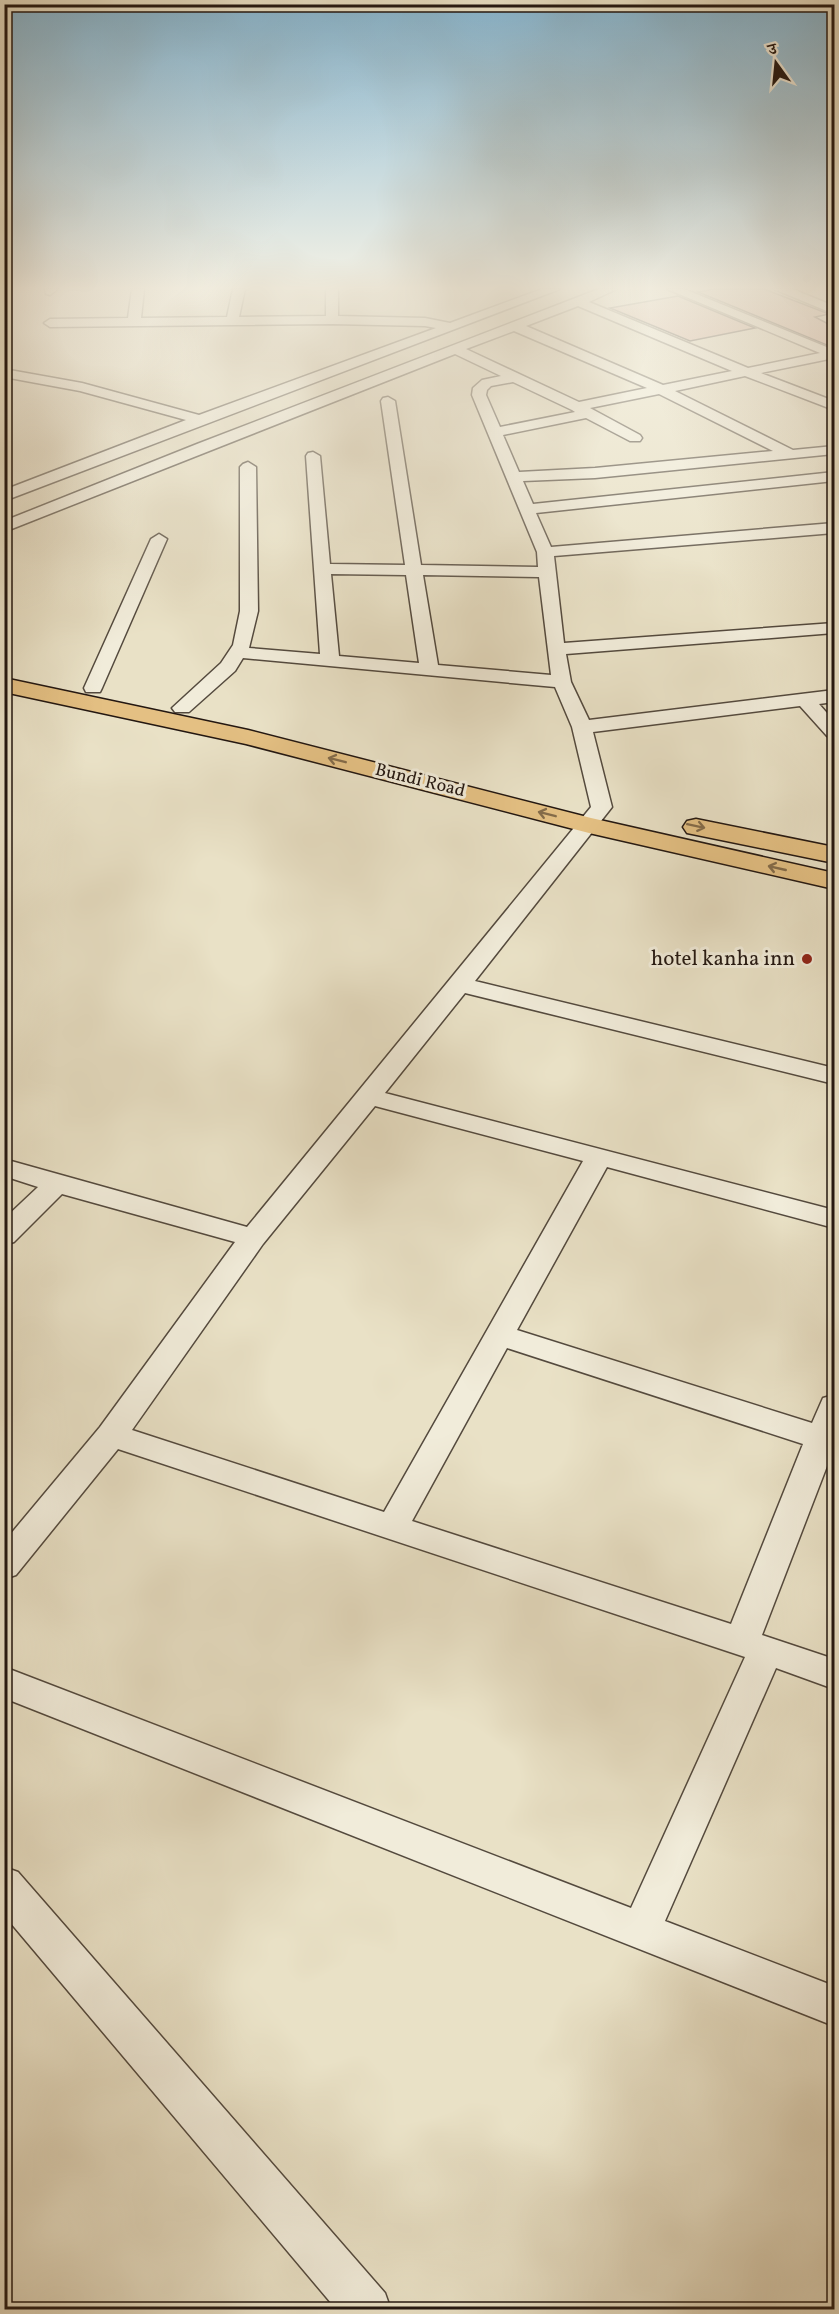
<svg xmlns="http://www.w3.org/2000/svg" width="839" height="2314" font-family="Vollkorn,'Noto Serif Devanagari',serif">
  <rect width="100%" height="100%" fill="#e9e1c6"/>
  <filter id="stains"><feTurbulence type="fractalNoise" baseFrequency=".00333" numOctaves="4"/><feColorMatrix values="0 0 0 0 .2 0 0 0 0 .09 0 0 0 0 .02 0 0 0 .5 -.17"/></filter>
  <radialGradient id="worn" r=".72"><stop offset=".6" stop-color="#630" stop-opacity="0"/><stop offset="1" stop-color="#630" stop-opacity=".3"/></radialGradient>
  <path fill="#ddac9b" stroke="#231711" stroke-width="1.5" d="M714 289H764L829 314 815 317 834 327V348L698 292Z
    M678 296 755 328 690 341 610 308Z"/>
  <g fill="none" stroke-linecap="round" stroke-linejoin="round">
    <defs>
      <path id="minor" d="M45 289H57L50 295 46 294Z
        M132 289H144L141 318 227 317 233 289H245L239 317 326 316V289H338V316L425 318 450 323 542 289H560L4 501V490L186 420 80 391 4 377V369L82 383 199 415 436 328 425 326 332 324 50 327 44 323 50 319 128 318Z
        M599 289H617L589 302 748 368 820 353 667 289H684L834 350V358L761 373 834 401V410L745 376 675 391 793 450 834 446V454L595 478 523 481 533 504 834 472V481L536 513 551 547 834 523V533L554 556 564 643 834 623V633L566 654 571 682 589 720 834 690V702L819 704 834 721V738L827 736 800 706 593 732 612 807 475 981 834 1068V1084L465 993 385 1093 834 1210V1228L607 1167 517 1330 812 1423 823 1398 834 1395V1453H832L762 1635 834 1659V1689L776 1668 665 1921 834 1986V2026L4 1698V1667L631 1908 745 1657 118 1449 16 1575 4 1579V1542L100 1427 235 1242 62 1194 14 1242 4 1245V1219L38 1187 4 1176V1159L247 1227 591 807 572 727 555 687 243 658 235 671 189 712H175L172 708 221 663 233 645 240 611V467L243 464 248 462 256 467 258 611 249 648 320 654 306 456 308 453 313 452 320 456 330 564 405 565 381 401 383 398 388 397 395 401 421 565 538 567 537 552 472 395 473 388 482 380 501 376 455 354 4 532V521L197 444ZM578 306 732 371 663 385 526 326ZM514 331 647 388 579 402 466 349ZM513 382 572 410 575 412 500 427 486 395 487 390 491 386ZM659 394 773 451 595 468 519 472 503 435 586 418 630 441H640L642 438 640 435 590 408ZM331 574 406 575 419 663 339 656ZM423 575 539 577 551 675 438 665ZM375 1106 583 1161 384 1512 132 1430 263 1244ZM507 1348 803 1444 731 1624 412 1521Z
        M774 289H792L834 306V314Z
        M159 534 167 539 102 688 100 692H86L84 688 151 539Z
        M4 1867 18 1872 385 2293 391 2310H337L4 1915Z"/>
      <path id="primary" d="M4 678 248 730 591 818 834 873V889L589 833 246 744 4 692Z
        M696 819 834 847V863L687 833 683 827 687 821Z"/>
    </defs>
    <use href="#minor" stroke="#544a3e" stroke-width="3"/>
    <use href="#primary" stroke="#231711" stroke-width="3"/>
    <use href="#minor" fill="#f1ecda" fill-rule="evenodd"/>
    <use href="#primary" fill="#e4c083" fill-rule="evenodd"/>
  </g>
  <defs><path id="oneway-shaft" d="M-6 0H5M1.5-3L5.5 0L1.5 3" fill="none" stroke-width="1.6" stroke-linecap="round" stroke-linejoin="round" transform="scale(1.5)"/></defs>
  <g stroke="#846c4a">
    <use href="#oneway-shaft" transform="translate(337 760) rotate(-166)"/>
    <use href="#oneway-shaft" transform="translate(547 814) rotate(-166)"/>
    <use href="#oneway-shaft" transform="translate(696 826) rotate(12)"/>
    <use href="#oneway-shaft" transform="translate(777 868) rotate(-167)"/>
  </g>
  <linearGradient id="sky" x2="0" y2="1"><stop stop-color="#87b8d4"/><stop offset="0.47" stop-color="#f5f2e5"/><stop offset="1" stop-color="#f5f2e5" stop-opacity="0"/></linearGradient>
  <rect width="839" height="613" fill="url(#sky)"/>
  <circle fill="#8f2418" stroke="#f1ecda" stroke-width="2" cx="807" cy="959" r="6"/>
  <g text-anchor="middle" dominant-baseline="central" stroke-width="6" stroke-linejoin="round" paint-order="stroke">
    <g font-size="18" fill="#231711" stroke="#f1ecda">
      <text transform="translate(420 781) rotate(14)">Bundi Road</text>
    </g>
    <g font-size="21" fill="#231711" stroke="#f1ecda" text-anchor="end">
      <text x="795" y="959">hotel kanha inn</text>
    </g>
  </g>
  <rect width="839" height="2314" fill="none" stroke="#e9e1c6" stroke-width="24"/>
  <rect x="6" y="6" width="827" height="2302" fill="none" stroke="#231711" stroke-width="3"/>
  <rect x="12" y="12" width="815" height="2290" fill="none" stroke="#231711" stroke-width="1.5"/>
  <g transform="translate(776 63) rotate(345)" stroke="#f1ecda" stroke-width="4.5" paint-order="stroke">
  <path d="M0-4.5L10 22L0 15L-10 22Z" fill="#231711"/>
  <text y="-9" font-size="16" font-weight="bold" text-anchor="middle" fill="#231711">उ</text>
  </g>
  <rect width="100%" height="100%" filter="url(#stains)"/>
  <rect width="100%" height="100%" fill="url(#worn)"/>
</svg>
